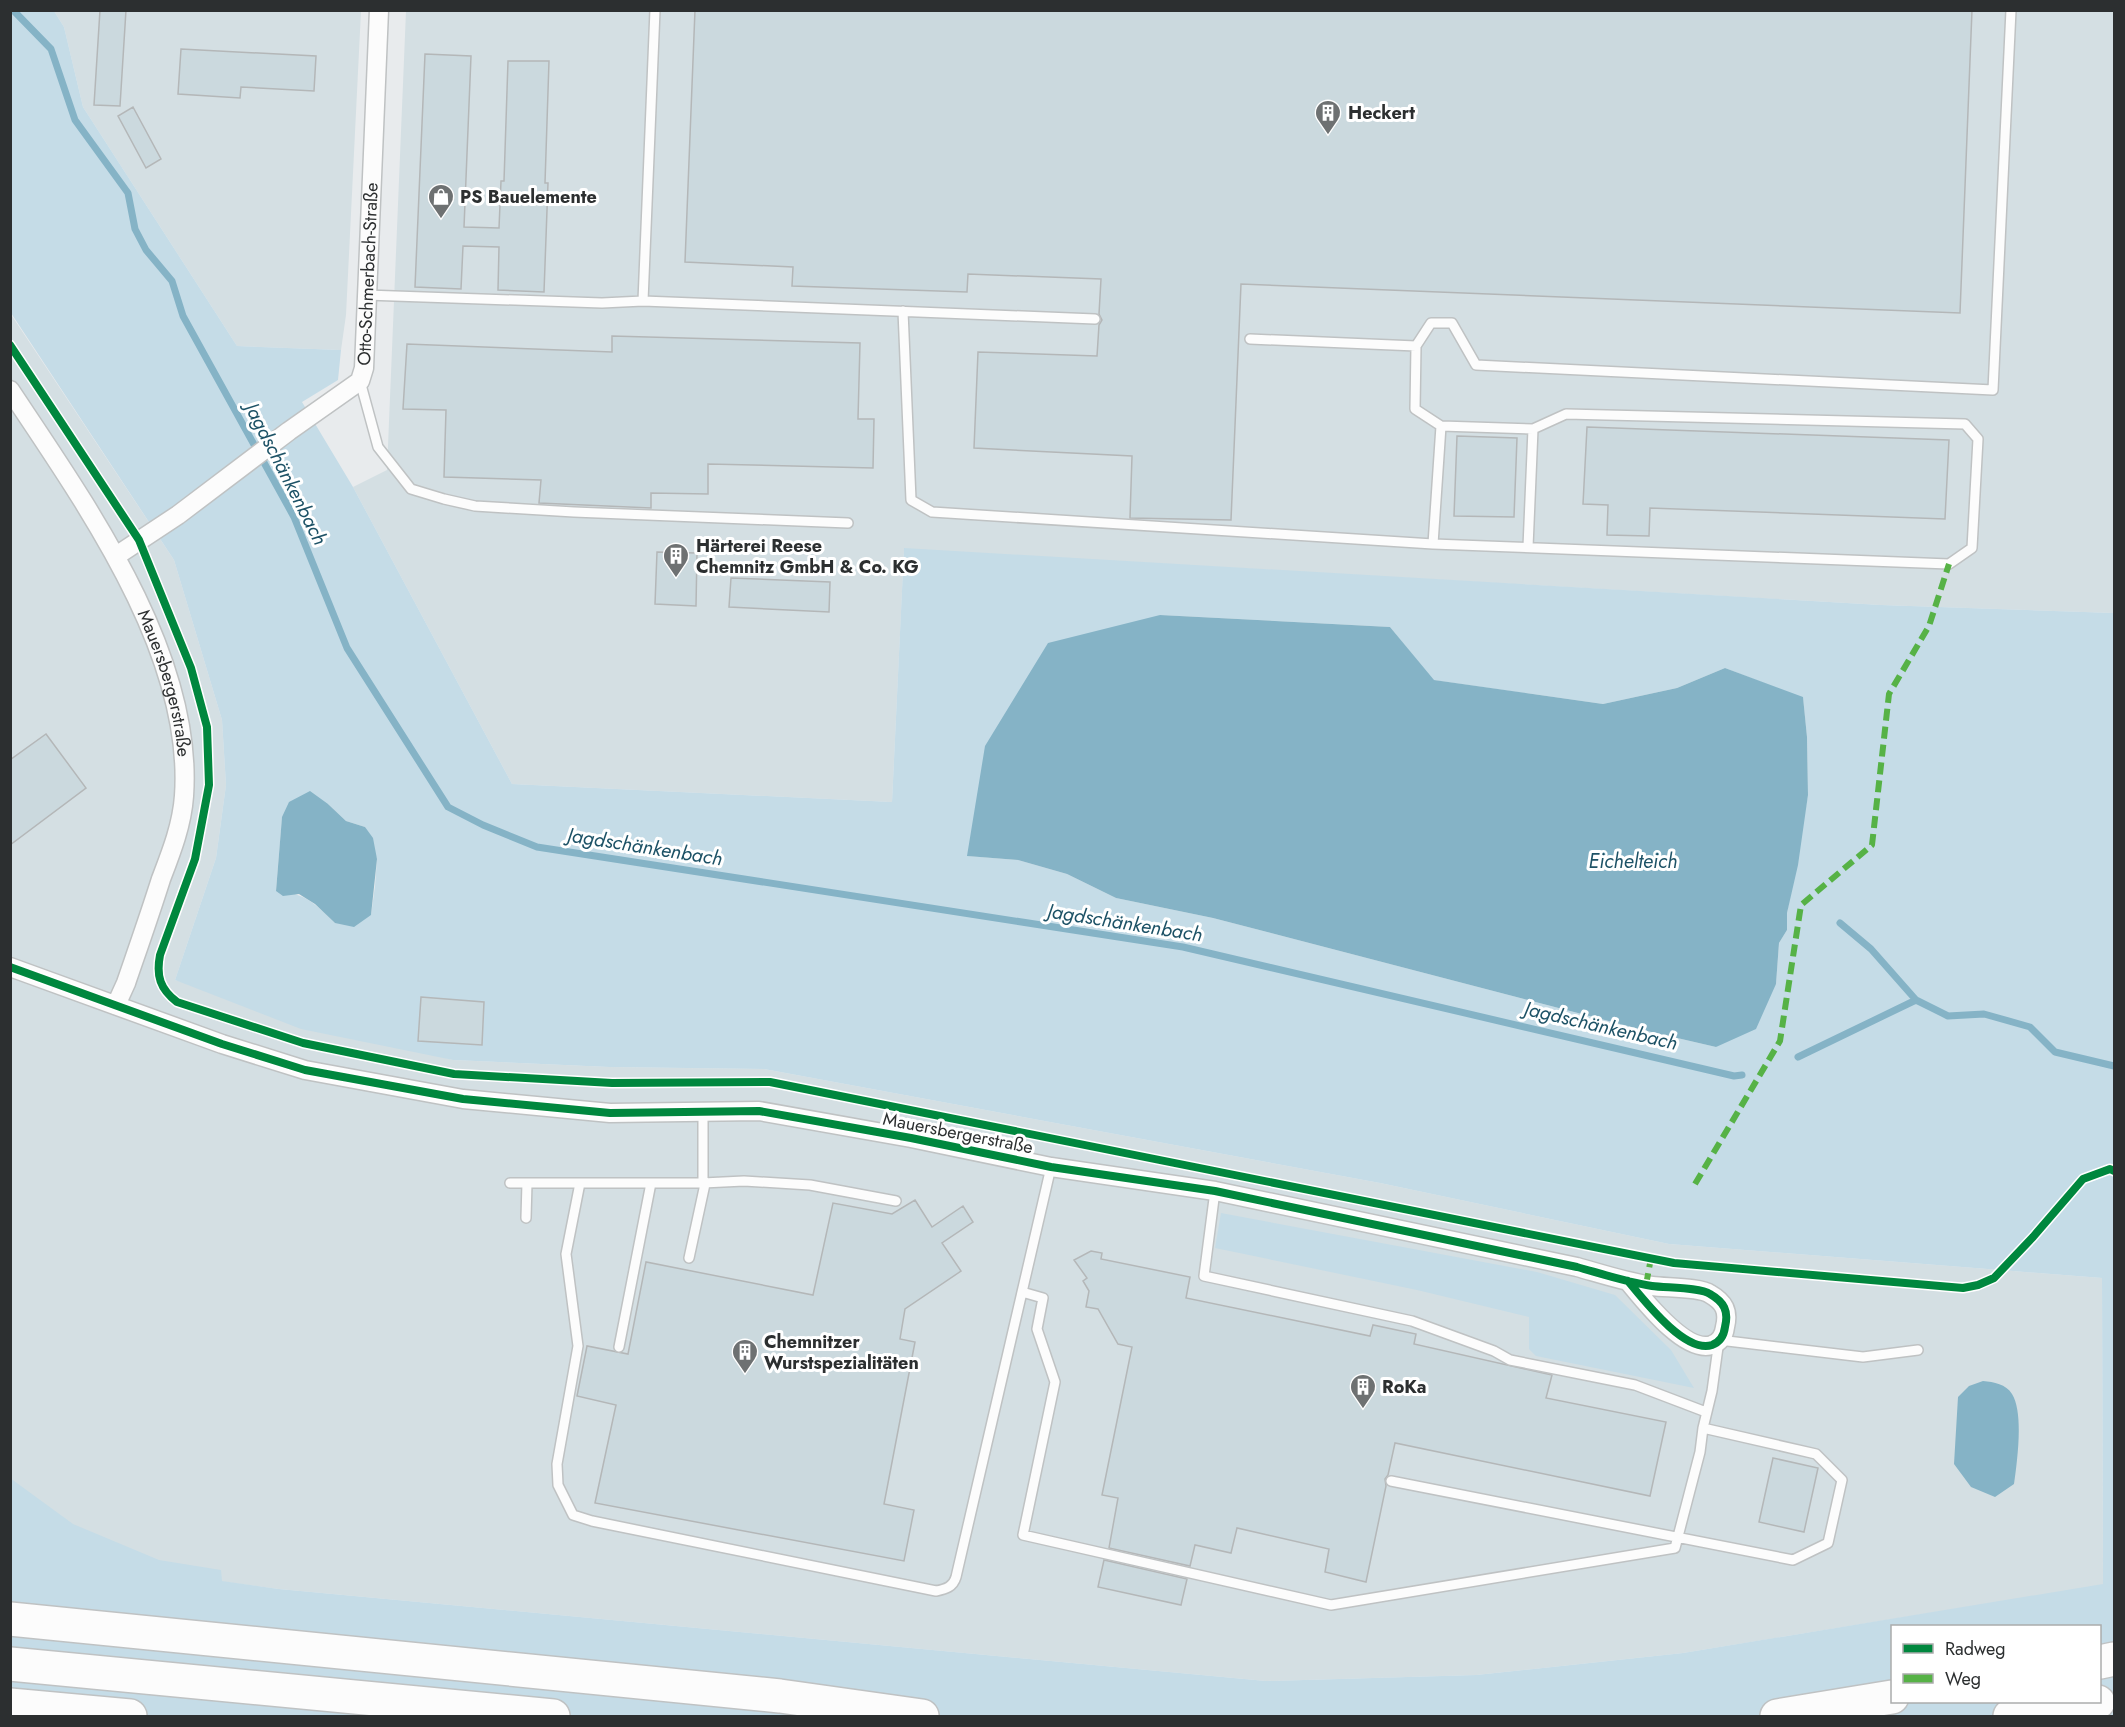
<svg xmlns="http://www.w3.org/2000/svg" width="2125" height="1727" font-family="Jost,sans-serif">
  <rect width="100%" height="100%" fill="#e8ebed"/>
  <path fill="#d4dfe3" d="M54 11H361L346 315 341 350 237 346 83 107 64 27Z
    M406 11H2114V613L1881 605 904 549 892 802 512 784 353 487 387 470Z
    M10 313 174 560 222 720 226 785 216 858 175 980 453 1060 609 1067 764 1069 1380 1183 1669 1244 2102 1278 2103 1585 1683 1653 1476 1675 1266 1681 279 1589 104 1566 11 1506Z"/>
  <path fill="#c5dce7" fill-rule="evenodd" d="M11 11H54L64 27 83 107 237 346 341 350 338 380 302 402 353 487 512 784 892 802 904 548 1881 605 2114 613V1716H11L10 1478 73 1524 159 1560 221 1570 222 1581 279 1589 1266 1681 1476 1675 1683 1653 2103 1584 2102 1278 1669 1244 1380 1183 764 1069 609 1067 453 1060 301 1029 175 980 216 858 226 785 222 720 174 560 11 313ZM1160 615 1390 627 1433 680 1603 704 1677 688 1725 668 1803 698 1807 737 1808 795 1787 913V930L1779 943 1776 984 1716 1047 1647 1031 1213 918 1116 898 1067 874 1018 860 968 856ZM328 804 346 821 365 827 377 859 375 886 371 915 335 923C313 902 308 895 276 890L282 818ZM1892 1626H2100V1702H1892Z
    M1221 1213 1537 1272 1615 1295 1671 1350 1694 1388 1536 1356 1529 1349V1317L1417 1290 1215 1248Z"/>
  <path fill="#85b3c6" d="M1160 615 1390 627 1434 680 1603 704 1677 688 1725 668 1803 697 1807 737 1808 795 1798 865 1787 913V930L1779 943 1776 984 1756 1029 1716 1047 1647 1031 1213 918 1116 898 1067 874 1018 860 967 856 985 746 1048 643Z
    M310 791 328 804 346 821 365 827 373 838 377 859 371 915 354 927 335 923 315 904 299 894 283 896 276 891 282 817 289 802Z
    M1983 1381C1994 1382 2006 1384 2012 1394 2024 1413 2017 1462 2014 1484L1995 1497 1971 1487 1954 1464 1958 1397 1969 1386Z"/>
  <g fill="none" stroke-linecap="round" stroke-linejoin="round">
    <path stroke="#85b3c6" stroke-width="7" d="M13 10 51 49 75 120 128 193 135 229 146 250 172 281 183 316 294 517 347 648 448 807 483 825 537 847 1183 947 1734 1076 1742 1075
      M1840 923 1871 949 1916 1000 1948 1016 1984 1014 2030 1027 2055 1052 2114 1066
      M1798 1057 1916 1000"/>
  </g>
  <path fill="#cbd9de" stroke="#b4b7b8" stroke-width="1.5" d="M100 10H126L120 106 94 105Z
    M695 10H1972L1960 313 1241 284 1231 520 1130 518 1132 456 974 448 978 352 1097 356 1099 325 1102 320 1099 314 1101 279 968 274 967 292 792 286 793 267 685 262Z
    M181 49 316 56 314 91 241 87 240 98 178 94Z
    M425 54 471 56 464 227 499 228 501 181H504L508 61H549L545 183H548L544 292 498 290 499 247 463 246 461 289 415 287Z
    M133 107 161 159 146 168 118 116Z
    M612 336 860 343 858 419H874L873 468 708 464V494L651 493V508L539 503 541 480 444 477 446 410 403 409 407 344 612 352Z
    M1587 427 1949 440 1945 519 1650 508 1649 536 1607 535 1608 505 1583 504Z
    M1457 436 1517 438 1514 517 1454 516Z
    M657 552 697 553 696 606 655 604Z
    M731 578 830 582 829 612 729 607Z
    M46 734 86 788 10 845V760Z
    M421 997 484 1002 482 1045 418 1041Z
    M915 1200 932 1227 963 1206 973 1222 942 1243 961 1271 905 1309 900 1339 915 1342 884 1504 914 1510 904 1561 595 1503 616 1405 577 1396 587 1346 628 1354 646 1262 813 1295 833 1203 892 1214Z
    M1091 1251 1102 1253 1101 1259 1190 1277 1186 1298 1370 1336 1373 1325 1416 1334 1414 1344 1552 1375 1546 1398 1666 1422 1650 1496 1395 1443 1388 1475 1385 1479 1386 1486 1366 1582 1325 1572 1329 1549 1237 1528 1231 1553 1195 1545 1190 1566 1109 1548 1118 1498 1102 1495 1132 1347 1118 1344 1098 1309 1086 1307 1089 1291 1083 1281 1087 1278 1074 1260Z
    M1773 1458 1818 1468 1804 1532 1759 1522Z
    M1104 1560 1187 1579 1181 1605 1098 1587Z"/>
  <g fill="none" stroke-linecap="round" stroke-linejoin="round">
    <defs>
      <path id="lane" d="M655 10 643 301 1095 319
        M366 295 602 303 643 301
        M903 311 911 500 932 512 1433 544 1949 564 1972 548 1978 439 1965 424 1566 414 1533 429 1441 426 1433 544
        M1250 339 1416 346 1415 409 1441 426
        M1416 346 1431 323H1452L1476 365 1993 390 2011 10
        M360 381 378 447 411 489 444 499 475 506 574 512 848 523
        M1528 547 1533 429
        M703 1116V1183L744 1181 810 1185 896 1201
        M510 1183H703
        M580 1183 566 1254 578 1346 557 1464 558 1485 573 1515 592 1521 936 1591C946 1589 953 1587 956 1577L1051 1167
        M1215 1191 1204 1276 1412 1321 1494 1351 1510 1360 1635 1385 1706 1412
        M526 1218 527 1183
        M689 1258 705 1184
        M1022 1292 1043 1298 1037 1329 1055 1382 1023 1535 1331 1605 1675 1548 1700 1452 1703 1428 1712 1391 1719 1340 1863 1357 1918 1350
        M619 1347 651 1183
        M1391 1481 1793 1560 1828 1543 1842 1480 1816 1454 1703 1428"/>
      <g id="street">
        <path id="s1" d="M10 390C85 503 194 654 184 796 182 825 171 853 161 879 150 914 138 948 126 983L116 1005"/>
        <path id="s2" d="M116 556 178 515 289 431 360 381 364 368 379 10"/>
        <path d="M10 967 222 1044 305 1070 463 1099 610 1113 759 1111 911 1138 1051 1167 1215 1191 1577 1267C1602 1274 1626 1282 1652 1286 1666 1288 1700 1287 1710 1294 1724 1302 1729 1311 1725 1327 1724 1335 1720 1342 1712 1345 1685 1354 1643 1299 1628 1281"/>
      </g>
      <path id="highway" d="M10 1619 780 1696 922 1716
        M2100 1662 2114 1659
        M10 1664 553 1716
        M10 1705 130 1716
        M1777 1716 1892 1697
        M2010 1716 2098 1702"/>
    </defs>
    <use href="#lane" stroke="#bfc2c3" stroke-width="12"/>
    <use href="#street" stroke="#bfc2c3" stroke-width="21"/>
    <use href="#highway" stroke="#bfc2c3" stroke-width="36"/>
    <use href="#lane" stroke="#fcfcfc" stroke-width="9"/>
    <use href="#street" stroke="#fcfcfc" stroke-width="18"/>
    <use href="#highway" stroke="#fcfcfc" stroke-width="33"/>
    <path stroke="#56b246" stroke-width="6" stroke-dasharray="12 6" stroke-linecap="butt" d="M1695 1184 1780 1041 1801 905 1872 845 1889 694 1929 626 1949 564
      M1646 1285 1651 1258"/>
    <defs>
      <path id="cycleway" d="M10 345 139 540 191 668 207 727 209 785 195 859 160 955C156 976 160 989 177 1002L303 1043 454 1074 612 1083 770 1082 1674 1263 1963 1288 1978 1285 1994 1278 2033 1237 2083 1179 2110 1169 2114 1171
        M10 967 222 1044 305 1070 463 1099 610 1113 759 1111 911 1138 1051 1167 1215 1191 1577 1267C1602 1274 1626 1282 1652 1286 1666 1288 1700 1287 1710 1294 1724 1302 1729 1311 1725 1327 1724 1335 1720 1342 1712 1345 1685 1354 1643 1299 1628 1281"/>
    </defs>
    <use href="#cycleway" stroke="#fff" stroke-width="11"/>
    <use href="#cycleway" stroke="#00873e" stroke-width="8"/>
  </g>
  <defs>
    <symbol id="building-pin" viewBox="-11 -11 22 30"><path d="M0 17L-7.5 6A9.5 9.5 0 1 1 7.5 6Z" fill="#6e7172" stroke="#fff"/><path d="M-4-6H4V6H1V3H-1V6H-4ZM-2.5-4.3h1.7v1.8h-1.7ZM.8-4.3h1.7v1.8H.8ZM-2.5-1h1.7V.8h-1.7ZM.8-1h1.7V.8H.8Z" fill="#fff"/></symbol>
    <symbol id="shop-pin" viewBox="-11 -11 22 30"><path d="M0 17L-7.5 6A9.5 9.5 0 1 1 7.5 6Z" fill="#6e7172" stroke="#fff"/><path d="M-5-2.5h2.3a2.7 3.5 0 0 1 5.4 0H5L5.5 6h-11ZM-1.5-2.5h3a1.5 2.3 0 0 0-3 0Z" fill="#fff"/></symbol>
  </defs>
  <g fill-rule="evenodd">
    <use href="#building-pin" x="1313" y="98" width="30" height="40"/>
    <use href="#shop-pin" x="426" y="182" width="30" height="40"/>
    <use href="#building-pin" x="661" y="541" width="30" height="40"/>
    <use href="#building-pin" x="730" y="1337" width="30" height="40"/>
    <use href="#building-pin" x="1348" y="1372" width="30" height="40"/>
  </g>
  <g text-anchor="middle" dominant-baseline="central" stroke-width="6" stroke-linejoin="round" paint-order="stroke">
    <g font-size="18" font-weight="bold" fill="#2c2f30" stroke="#fff" text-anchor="start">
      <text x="1348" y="113">Heckert</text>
      <text x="460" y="197">PS Bauelemente</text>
      <text x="696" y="546">Härterei Reese<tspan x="696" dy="21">Chemnitz GmbH &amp; Co. KG</tspan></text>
      <text x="764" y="1342">Chemnitzer<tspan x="764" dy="21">Wurstspezialitäten</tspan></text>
      <text x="1382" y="1387">RoKa</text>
    </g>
    <g font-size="18" fill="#2c2f30" stroke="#fff">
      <text stroke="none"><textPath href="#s2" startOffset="408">Otto-Schmerbach-Straße</textPath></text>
      <text stroke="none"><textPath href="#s1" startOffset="334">Mauersbergerstraße</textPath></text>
      <text transform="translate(958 1133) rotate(11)">Mauersbergerstraße</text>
    </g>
    <g font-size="20" font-style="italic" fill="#1d5266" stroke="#fff">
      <text transform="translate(286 474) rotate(63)">Jagdschänkenbach</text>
      <text transform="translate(645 847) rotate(9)">Jagdschänkenbach</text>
      <text x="1633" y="861">Eichelteich</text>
      <text transform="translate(1125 923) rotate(9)">Jagdschänkenbach</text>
      <text transform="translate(1601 1026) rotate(13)">Jagdschänkenbach</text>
    </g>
  </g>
  <rect width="2125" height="1727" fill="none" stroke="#2c2f30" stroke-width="24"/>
  <rect x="1891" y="1625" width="210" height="78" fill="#ffffff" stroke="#abacac" stroke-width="1.5"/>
  <rect x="1903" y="1644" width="30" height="9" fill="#00873e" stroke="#abacac" stroke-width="1.5"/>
  <text x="1945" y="1655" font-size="18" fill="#2c2f30">Radweg</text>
  <rect x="1903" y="1674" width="30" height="9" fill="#56b246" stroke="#abacac" stroke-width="1.5"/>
  <text x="1945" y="1685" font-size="18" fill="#2c2f30">Weg</text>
</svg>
